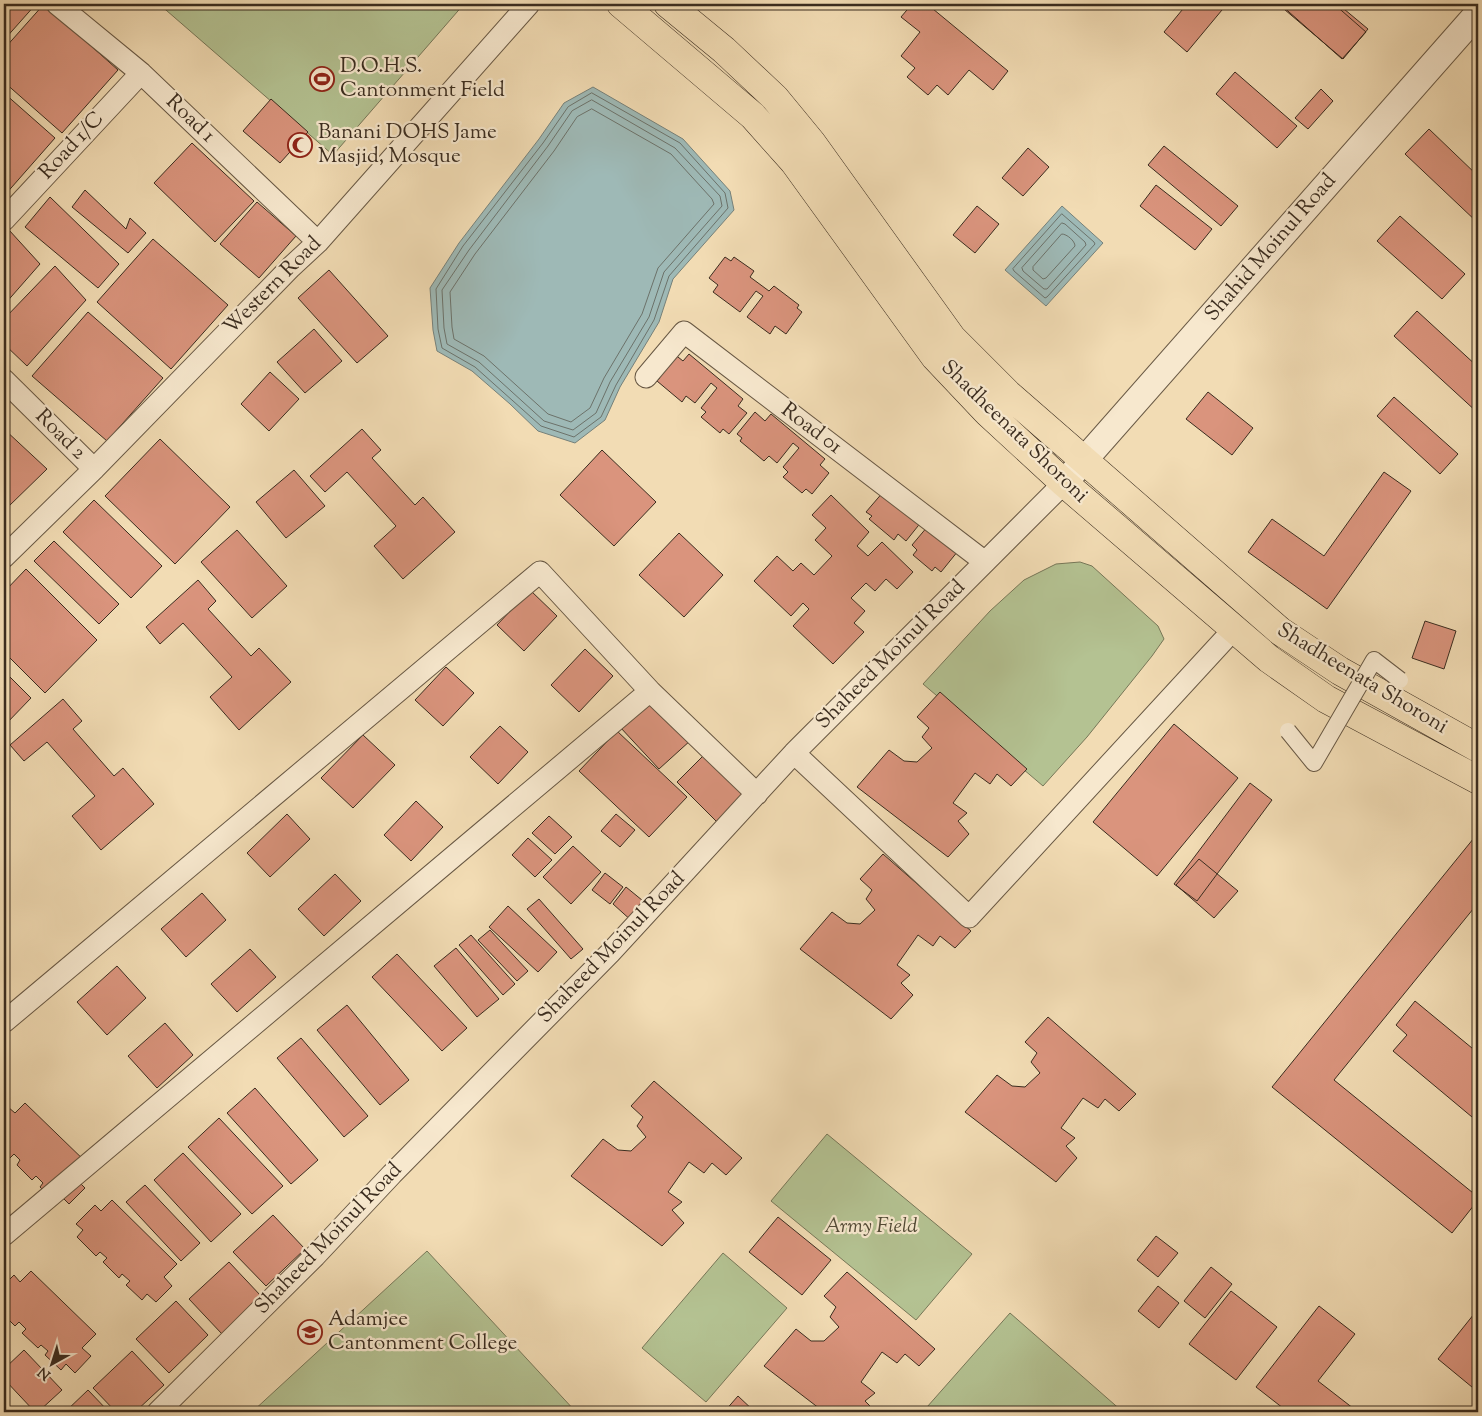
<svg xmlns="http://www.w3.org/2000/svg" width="1482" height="1416" font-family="'Sorts Mill Goudy',serif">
  <rect width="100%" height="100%" fill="#f2dcb4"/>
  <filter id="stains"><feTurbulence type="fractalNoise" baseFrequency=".004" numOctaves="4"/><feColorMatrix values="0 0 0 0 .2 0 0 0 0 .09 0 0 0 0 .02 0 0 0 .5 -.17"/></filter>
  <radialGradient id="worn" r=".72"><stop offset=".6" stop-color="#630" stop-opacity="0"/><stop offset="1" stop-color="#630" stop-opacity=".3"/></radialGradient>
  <path fill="#b4c292" stroke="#777758" d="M159 4H464L333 155Z
    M1080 562 1092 566 1158 626 1164 639 1152 656 1087 737 1043 786 923 684 990 611 1024 580 1056 564Z
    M827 1134 972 1254 916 1320 771 1201Z
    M427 1251 576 1412H252Z
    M723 1253 787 1308 706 1402 642 1348Z
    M1010 1313 1123 1412H932L927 1407Z"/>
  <path fill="#9eb9b6" stroke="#76817a" d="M593 87 683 139 730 191 734 210 673 279 659 322 620 387 605 420 575 443 538 431 510 404 472 371 437 351 433 330 430 288 459 243 539 139 564 103Z
    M1062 206 1103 243 1046 306 1005 270Z"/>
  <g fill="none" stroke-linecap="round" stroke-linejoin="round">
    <path stroke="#6c726a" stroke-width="1" d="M592 93 680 143 725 193 728 208 669 276 654 320 616 385 601 417 574 437 541 426 475 367 442 348 438 329 436 289 463 246 543 143 568 107Z
      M592 100 675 148 720 196 722 206 664 272 649 317 610 382 596 413 573 430 544 421 479 362 447 344 444 328 442 290 469 250 548 146 572 111Z
      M592 109 671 154 712 199 714 204 658 268 642 314 604 378 590 408 571 422 548 414 484 356 454 339 452 327 450 292 475 254 554 151 577 117Z
      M1062 214 1094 242 1095 244 1047 297 1045 298 1014 271 1013 269Z
      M1062 223 1065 224 1085 242 1086 245 1047 289H1044L1023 271 1022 268Z
      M1062 234C1067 234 1075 241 1075 246L1046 278 1043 279 1033 270V267Z"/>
  </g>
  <path fill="#da947d" stroke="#3a2c1f" d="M4 4H36L4 40Z
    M44 4 118 70 62 133 4 82V49Z
    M912 4H927L1008 71 993 90 969 70 948 95 937 85 928 95 907 77 915 68 901 56 920 32 901 17Z
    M1187 4H1227L1187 52 1164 32Z
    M1278 4H1338L1368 29 1343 59Z
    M1280 4H1334L1366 32 1342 59Z
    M1235 72 1297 126 1277 148 1216 94Z
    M1321 89 1333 101 1308 129 1295 118Z
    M4 93 55 138 4 196Z
    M271 99 308 132 280 163 243 131Z
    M1429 129 1478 176V223L1405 154Z
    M192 143 254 201 215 242 154 183Z
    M1164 146 1238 206 1221 226 1148 165Z
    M1028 148 1049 167 1023 196 1002 178Z
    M1156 185 1212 229 1195 250 1140 206Z
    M85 190 126 229 130 218 146 233 128 253 72 207Z
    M50 197 119 264 98 288 25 227Z
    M257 202 296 236 259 278 220 244Z
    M977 206 999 224 975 253 953 235Z
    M1400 216 1465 274 1442 299 1377 241Z
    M9 230 40 264 4 305V235Z
    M153 239 228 305 171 369 97 302Z
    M725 257 731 261 734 257 754 271 750 277 769 291 774 286 799 305 797 308 802 312 786 334 775 326 770 334 747 317 763 296 756 291 740 312 713 292 718 285 709 278Z
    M55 266 86 300 27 366 4 344V319Z
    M329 270 388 336 357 363 298 298Z
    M1417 311 1478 367V413L1394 336Z
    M88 312 163 378 107 441 32 376Z
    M314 329 342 361 305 393 277 362Z
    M673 353 683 361 689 354 743 399 738 406 747 413 729 434 723 429 720 433 701 417 706 412 701 408 717 388 711 383 695 403 686 396 682 402 657 381 660 378 655 374Z
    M270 372 299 399 269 431 241 404Z
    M1208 392 1253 428 1232 455 1186 419Z
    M1394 397 1458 454 1440 474 1377 416Z
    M755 412 765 421 771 414 825 459 820 465 829 473 812 494 806 489 802 493 783 477 788 472 783 467 799 448 793 443 777 463 769 456 764 461 740 441 742 438 737 434Z
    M4 429 47 469 8 507 4 503Z
    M362 429 381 450 372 458 415 505 423 497 455 532 403 579 374 546 396 526 347 472 325 492 310 476Z
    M160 439 230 507 175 564 105 496Z
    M602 450 656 502 614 546 560 495Z
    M294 470 325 506 286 538 256 502Z
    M1384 472 1411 491 1327 609 1248 552 1272 519 1324 556Z
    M884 491 894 499 900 492 954 537 949 543 958 551 941 572 935 567 932 571 913 555 917 550 912 545 928 526 922 521 906 541 898 534 894 540 869 519 872 516 866 512Z
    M831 495 869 532 857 546 868 556 882 542 913 572 897 589 886 579 875 591 866 583 851 598 865 611 854 623 864 632 833 664 793 626 809 609 803 603 791 616 754 581 777 556 793 571 801 563 814 575 832 556 815 540 826 528 812 515Z
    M94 500 162 566 131 598 63 532Z
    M237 530 287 586 252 618 201 562Z
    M679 533 723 575 684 617 639 575Z
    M54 541 119 604 99 624 34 561Z
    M26 569 97 640 45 693 4 652V592Z
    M198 580 216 601 208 609 251 656 259 648 291 682 239 730 210 697 232 677 183 623 160 644 146 627Z
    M530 590 557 616 524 651 497 625Z
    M1425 621 1456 631 1444 669 1412 658Z
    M585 649 613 676 579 712 551 685Z
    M446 667 474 693 443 726 415 700Z
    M4 671 31 698 4 726Z
    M940 692 1027 769 1011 786 997 774 990 784 975 773 953 803 967 813 958 821 969 834 948 857 857 787 889 750 904 761 917 762 932 748 922 737 929 728 917 717Z
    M63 699 82 721 73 729 114 776 123 768 154 804 101 850 72 816 95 796 47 742 24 761 10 745Z
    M652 700 691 740 659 769 620 727Z
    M1174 724 1238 778 1157 876 1093 822Z
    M500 726 528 752 498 784 470 757Z
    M617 731 687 797 649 837 579 771Z
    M363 735 395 765 353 808 321 778Z
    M707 752 751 795 720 825 677 782Z
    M1250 783 1272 800 1197 901 1174 884Z
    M416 801 443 827 411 861 384 835Z
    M287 814 310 839 270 877 247 853Z
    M616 814 635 830 620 847 601 831Z
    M549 816 572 837 555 854 532 833Z
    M1478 833V903L1334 1080 1478 1197V1200L1452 1233 1272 1087Z
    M528 838 552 860 535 877 512 855Z
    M573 846 601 872 571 904 543 877Z
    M883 854 971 931 955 948 940 936 933 946 918 935 897 965 910 975 901 983 913 995 891 1019 800 949 832 912 847 923 860 924 875 910 866 899 872 890 860 879Z
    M1199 859 1238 891 1214 918 1176 885Z
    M605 873 623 887 610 904 592 890Z
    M335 874 361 901 324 936 298 909Z
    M626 887 648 905 633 922 613 904Z
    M202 893 226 920 186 957 161 929Z
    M539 899 583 949 571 959 527 909Z
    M508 906 557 952 538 972 489 927Z
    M490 930 528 971 517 981 478 940Z
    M471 935 515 984 503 995 459 945Z
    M456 948 499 999 477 1017 434 966Z
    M250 949 276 977 237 1012 211 984Z
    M397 954 467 1028 442 1051 372 977Z
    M117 966 146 998 107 1035 77 1002Z
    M1415 1001 1478 1053V1122L1393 1051 1407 1035 1396 1025Z
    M347 1005 409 1080 380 1105 317 1030Z
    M1048 1017 1136 1094 1119 1111 1105 1099 1098 1108 1083 1098 1061 1128 1075 1138 1066 1146 1077 1158 1056 1182 965 1112 997 1075 1012 1086 1025 1087 1040 1073 1031 1062 1037 1053 1025 1042Z
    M165 1023 193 1055 157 1088 128 1056Z
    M301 1038 368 1116 344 1137 277 1058Z
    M654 1081 742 1158 726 1175 712 1163 704 1173 689 1162 668 1192 682 1202 672 1210 684 1223 662 1246 571 1176 603 1139 618 1150 631 1151 646 1137 637 1126 643 1117 631 1106Z
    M255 1088 318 1160 291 1184 227 1113Z
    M25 1103 90 1166 77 1180 85 1188 69 1204 61 1196 55 1202 40 1187 43 1183 36 1176 32 1180 17 1165 20 1160 14 1154 10 1158 4 1152V1111L8 1107 15 1113Z
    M219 1118 283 1186 252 1214 188 1147Z
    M183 1153 241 1214 211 1242 154 1180Z
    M145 1185 200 1243 181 1261 126 1202Z
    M112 1200 177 1264 164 1277 172 1286 156 1302 147 1294 142 1300 126 1285 130 1281 122 1274 119 1278 103 1262 107 1258 100 1252 96 1256 77 1237 83 1230 76 1224 95 1205 101 1211Z
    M273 1215 305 1249 266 1286 233 1252Z
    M778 1217 831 1260 802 1295 749 1252Z
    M1156 1236 1178 1253 1158 1277 1137 1260Z
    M229 1262 261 1296 222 1334 189 1299Z
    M1211 1267 1232 1284 1205 1318 1184 1301Z
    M31 1271 96 1334 82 1348 91 1356 75 1373 66 1364 61 1370 45 1355 48 1351 41 1345 38 1348 22 1333 26 1329 19 1322 15 1326 4 1315V1285L14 1275 20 1282Z
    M847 1272 935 1349 919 1366 905 1354 897 1363 882 1352 861 1382 875 1393 865 1401 876 1412H824L764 1366 796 1329 811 1341H824L839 1327 830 1317 836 1307 824 1296Z
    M1158 1286 1179 1303 1159 1328 1138 1311Z
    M1231 1291 1277 1327 1236 1380 1189 1344Z
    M176 1301 208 1335 169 1373 136 1339Z
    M1319 1306 1355 1334 1318 1381 1358 1412H1288L1256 1387Z
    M1478 1309V1392L1438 1359Z
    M24 1350 62 1390 38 1412H35L4 1379V1369Z
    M132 1351 164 1385 135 1412H116L93 1388Z
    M88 1390 109 1412H65Z
    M738 1396 755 1412H724Z"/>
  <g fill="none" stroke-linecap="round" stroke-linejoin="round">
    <defs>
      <path id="minor" d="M57 4 141 73 318 242
        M4 220 141 73
        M646 377 684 332 985 562
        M4 380 94 469
        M4 557 94 469 291 267 318 242 529 4
        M794 753 969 917 1234 629
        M4 1022 540 572 650 691 757 794
        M4 1235 650 691
        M158 1412 315 1256 392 1174 610 953 794 753 1064 483"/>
      <path id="tertiary" d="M1064 483 1478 13"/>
      <path id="primary" d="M621 4 753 116 794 162 935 357 987 412 1064 483 1269 659 1326 699 1478 780
        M668 4 724 50 775 98 812 143 952 338 1008 394 1280 631 1340 671 1478 748"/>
    </defs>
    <use href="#minor" stroke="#685844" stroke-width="23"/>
    <use href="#tertiary" stroke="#685844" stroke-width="28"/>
    <use href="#primary" stroke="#3a2c1f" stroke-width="29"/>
    <use href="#minor" stroke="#f7e8ce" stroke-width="21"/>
    <use href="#tertiary" stroke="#f7e8ce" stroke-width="26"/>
    <use href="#primary" stroke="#f2dcb4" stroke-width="28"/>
    <defs>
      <path id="pedestrian-bridge" d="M1288 731 1314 763 1374 660 1400 680"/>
    </defs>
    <use href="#pedestrian-bridge" stroke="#685844" stroke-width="18" stroke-linecap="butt"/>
    <use href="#pedestrian-bridge" stroke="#f7e8ce" stroke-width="16"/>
  </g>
  <defs>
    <symbol id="stadium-ring" viewBox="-11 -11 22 22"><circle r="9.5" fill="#f7e8ce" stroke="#8f2418" stroke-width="1.5"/><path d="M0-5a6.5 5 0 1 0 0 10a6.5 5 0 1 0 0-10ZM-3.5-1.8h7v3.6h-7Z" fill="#8f2418"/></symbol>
    <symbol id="mosque-ring" viewBox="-11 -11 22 22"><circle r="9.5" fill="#f7e8ce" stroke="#8f2418" stroke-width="1.5"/><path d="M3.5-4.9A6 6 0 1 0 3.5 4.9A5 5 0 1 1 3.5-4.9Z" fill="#8f2418"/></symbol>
    <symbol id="university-ring" viewBox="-11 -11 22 22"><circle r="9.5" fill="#f7e8ce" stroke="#8f2418" stroke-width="1.5"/><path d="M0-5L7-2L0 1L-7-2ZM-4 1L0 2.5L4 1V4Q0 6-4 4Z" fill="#8f2418"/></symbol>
  </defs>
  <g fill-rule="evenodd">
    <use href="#stadium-ring" x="308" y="65" width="28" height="28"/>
    <use href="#mosque-ring" x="286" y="131" width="28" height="28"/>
    <use href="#university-ring" x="296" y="1318" width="28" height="28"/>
  </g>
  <g text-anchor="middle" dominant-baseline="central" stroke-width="4.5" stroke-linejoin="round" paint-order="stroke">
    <g font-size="21" fill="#3a2c1f" stroke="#f7e8ce" text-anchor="start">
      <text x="340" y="67">D.O.H.S.<tspan x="340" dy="24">Cantonment Field</tspan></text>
      <text x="318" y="133">Banani DOHS Jame<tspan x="318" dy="24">Masjid, Mosque</tspan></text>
      <text x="328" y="1320">Adamjee<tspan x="328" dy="24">Cantonment College</tspan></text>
    </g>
    <g font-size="21" fill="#3a2c1f" stroke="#f7e8ce">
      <text transform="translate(190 119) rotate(44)">Road 1</text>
      <text transform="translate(72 146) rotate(-47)">Road 1/C</text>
      <text transform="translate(1271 248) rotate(-49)">Shahid Moinul Road</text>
      <text transform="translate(273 286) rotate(-45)">Western Road</text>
      <text transform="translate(811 429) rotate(37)">Road 01</text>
      <text transform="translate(1014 432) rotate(44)">Shadheenata Shoroni</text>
      <text transform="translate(60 435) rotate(45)">Road 2</text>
      <text transform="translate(891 655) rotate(-45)">Shaheed Moinul Road</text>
      <text transform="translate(1362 679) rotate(31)">Shadheenata Shoroni</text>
      <text transform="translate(612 948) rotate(-46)">Shaheed Moinul Road</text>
      <text transform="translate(329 1239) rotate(-46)">Shaheed Moinul Road</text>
    </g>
    <g font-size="21" font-style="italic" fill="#524a36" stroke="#f7e8ce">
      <text x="871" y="1227">Army Field</text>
    </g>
  </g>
  <rect width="1482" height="1416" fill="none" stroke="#f2dcb4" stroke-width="20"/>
  <rect x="5" y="5" width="1472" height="1406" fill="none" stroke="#3a2c1f" stroke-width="2.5"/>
  <rect x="10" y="10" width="1462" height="1396" fill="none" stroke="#3a2c1f"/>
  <g transform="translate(52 1364) rotate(219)" stroke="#f7e8ce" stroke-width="4" paint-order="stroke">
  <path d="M0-4L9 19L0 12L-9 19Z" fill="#3a2c1f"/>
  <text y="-8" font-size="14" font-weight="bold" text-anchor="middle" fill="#3a2c1f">N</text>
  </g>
  <rect width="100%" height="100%" filter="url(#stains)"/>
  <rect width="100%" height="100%" fill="url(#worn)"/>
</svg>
